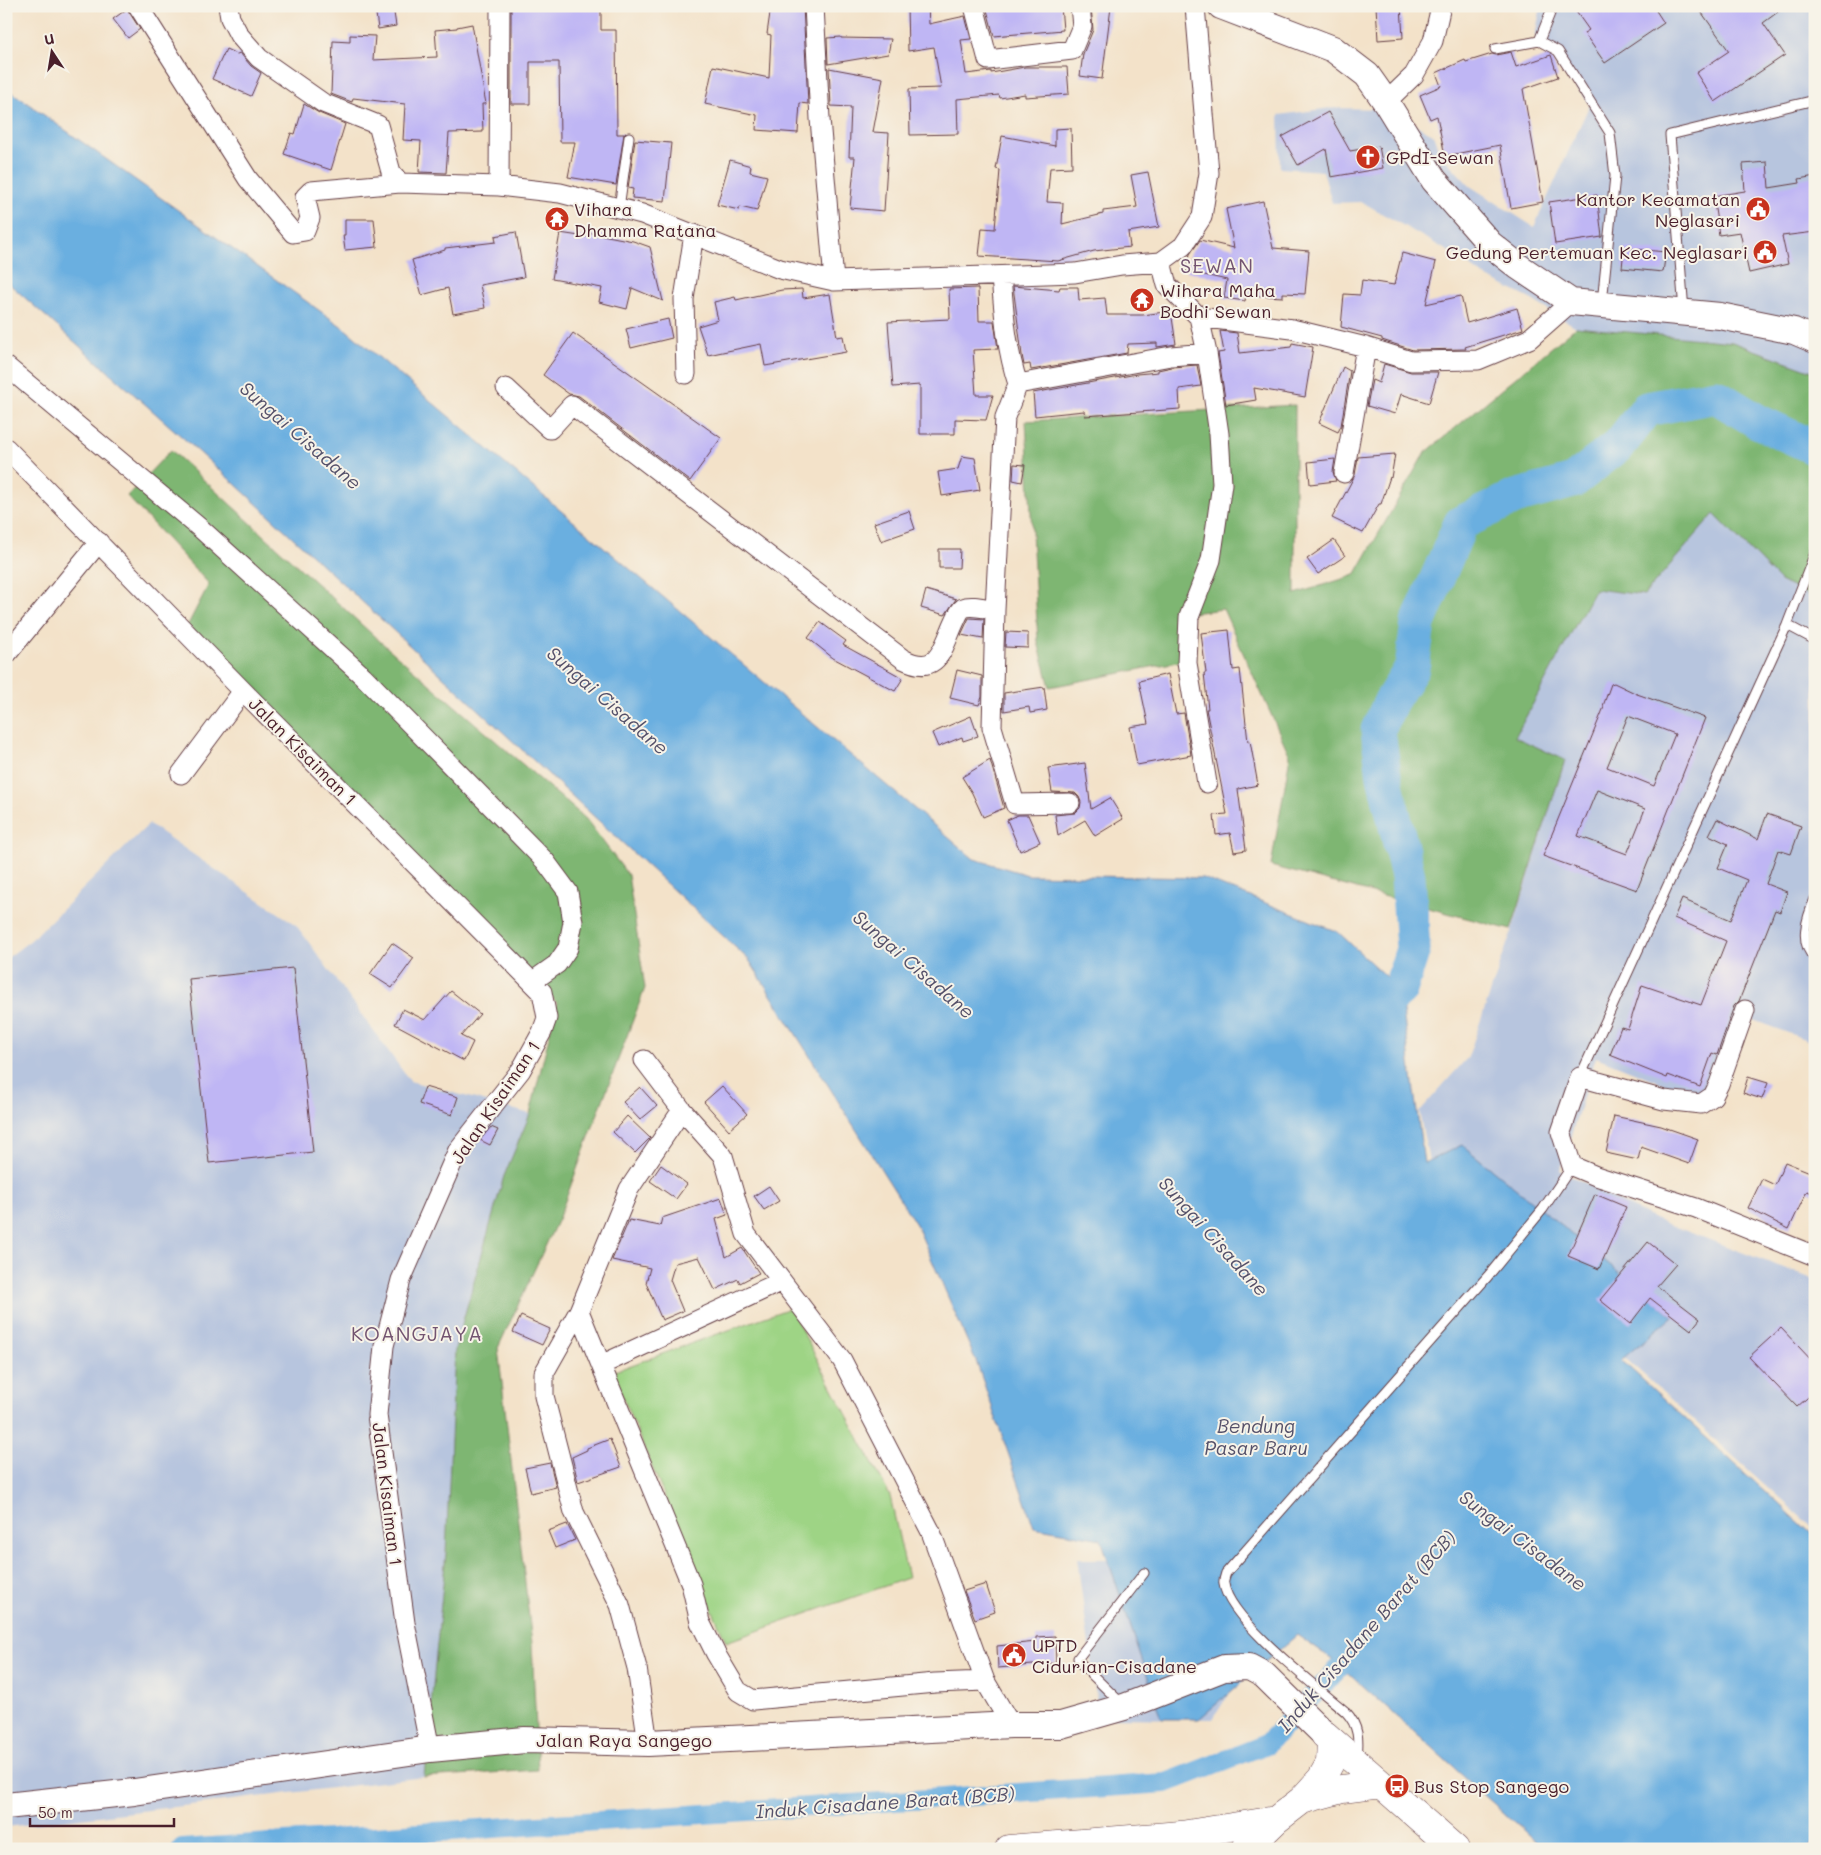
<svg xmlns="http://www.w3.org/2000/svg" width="1821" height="1855" font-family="Mali,sans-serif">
  <rect width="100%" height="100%" fill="#f7f3e8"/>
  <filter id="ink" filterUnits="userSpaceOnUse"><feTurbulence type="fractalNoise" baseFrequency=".02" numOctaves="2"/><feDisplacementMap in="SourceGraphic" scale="10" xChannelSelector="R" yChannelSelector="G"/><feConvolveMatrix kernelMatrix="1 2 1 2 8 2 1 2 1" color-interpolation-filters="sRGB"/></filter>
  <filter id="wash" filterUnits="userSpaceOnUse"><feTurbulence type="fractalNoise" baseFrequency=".0096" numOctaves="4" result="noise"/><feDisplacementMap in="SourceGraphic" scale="20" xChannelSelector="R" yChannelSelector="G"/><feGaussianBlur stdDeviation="1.12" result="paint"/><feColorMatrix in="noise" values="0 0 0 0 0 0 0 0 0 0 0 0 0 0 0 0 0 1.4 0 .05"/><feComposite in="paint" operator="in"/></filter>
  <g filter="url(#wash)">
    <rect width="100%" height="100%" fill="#f3e2c9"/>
    <path fill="#b7c5de" d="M1541 6H1815V372L1732 342 1576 327 1532 300 1481 274 1455 255 1362 202 1332 203 1323 171 1280 168 1279 115 1331 108 1385 109 1433 134 1440 154 1470 186 1534 227 1590 104 1535 36Z
      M1714 514 1780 581 1815 598V1043L1745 1017 1719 1106 1596 1057 1560 1170 1652 1218 1815 1280V1530L1434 1185 1419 1112 1468 1057 1512 930 1565 760 1515 737 1595 589 1644 595Z
      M149 824 296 925 410 1081 530 1114 504 1176 455 1349 446 1553 424 1777 6 1827V959L31 940Z
      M1077 1559H1164L1260 1644 1213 1719 1099 1718Z"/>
    <path fill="#9ed485" stroke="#747a58" d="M790 1308 890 1496 908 1578 726 1642 612 1372Z"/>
    <path fill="#7eb672" stroke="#646a4e" d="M1576 327 1732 342 1815 372V598L1780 581 1714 514 1644 595 1595 589 1515 737 1565 760 1511 930 1271 866 1290 756 1223 609 1184 614 1192 659 1050 687 1038 642 1026 421 1295 405V594L1355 575 1424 454Z
      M171 450 374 636 586 819 628 875 645 988 559 1217 498 1348 532 1643 538 1770 424 1777 446 1553 455 1349 504 1176 530 1114 557 1003 183 634 209 584 127 496Z"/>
    <path fill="#6aafe0" stroke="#5a6786" d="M6 88 344 328 974 859 1028 875 1203 878 1338 932 1400 990 1424 1163 1462 1145 1673 1316 1621 1360 1815 1537V1841L1810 1849H1544L1341 1666 1297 1635 1199 1719H1162L1101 1539 1034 1527 976 1361 917 1226 749 960 234 483 6 281Z"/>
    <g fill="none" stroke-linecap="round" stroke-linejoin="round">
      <path stroke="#6aafe0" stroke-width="20" d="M182 1849 1166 1783 1267 1744 1341 1666 1357 1647"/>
      <path stroke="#6aafe0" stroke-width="35" d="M1363 1021 1400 990 1413 949 1408 876 1384 776 1378 730 1391 701 1412 668 1418 623 1461 523 1515 497 1573 481 1619 445 1647 409 1716 396 1757 421 1815 448"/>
    </g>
    <g id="blocks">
      <path fill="#bfb6f4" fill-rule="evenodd" d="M375 6H393L396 26 378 29Z
        M511 6H601V30H616L617 134H624L616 185 568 177 575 142H560L559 62H530V104H511Z
        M771 6H803L808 104 800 103 798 133 756 130 757 115 705 104 713 66 769 78 771 35 767 34Z
        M907 6H928L929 24 965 16 971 39 961 40 966 74 991 71V73L1025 67H1067L1069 94 1025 97V94L1000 98 999 95 957 99 958 134 910 135 909 89 941 88 934 47 908 51Z
        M986 6H1061L1063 30 994 36Z
        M1091 6 1111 7 1102 79 1080 76 1083 54 1093 30Z
        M1376 6H1401L1403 38 1378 40Z
        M1572 6H1653L1664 23 1605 63 1584 33 1589 30Z
        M1697 6H1786L1763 23 1785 55 1715 102 1696 73 1729 51Z
        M127 9 140 29 128 38 113 19Z
        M472 24 486 104H482L483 132 449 133 446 173 419 172 421 141 403 140 405 104 353 98 352 102 331 94 333 41 350 42V35L375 36 373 60 437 57 435 30 457 28V27Z
        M841 37V38L891 39 888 54 828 64 827 38Z
        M226 49 237 54 240 53 251 66 261 73 251 96 212 79Z
        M1511 52 1516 67 1551 55 1558 77 1523 89 1543 202 1511 208 1500 145 1445 156 1437 116 1430 119 1420 95 1441 86 1436 73 1465 60 1466 62 1492 54 1496 55Z
        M829 68 883 78 873 132 889 133 884 211 850 208 855 157H849L851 107 831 106Z
        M304 104 319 113 345 124 331 170 284 154 291 133 295 134Z
        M1328 112 1350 151 1379 146 1383 168 1331 177 1326 149 1298 165 1282 137Z
        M1071 128 1072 167 1050 168 1047 202 1063 203 1062 224 1103 214V211L1137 207 1131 175 1148 172 1159 227 1128 232 1130 247 1094 251 1058 261 979 256 982 228 995 229 1000 170 996 169 1002 136 1055 146V129Z
        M635 140 671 143 665 201 632 198 633 189 628 188Z
        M730 160 751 166 750 172 767 176 757 211 740 207 739 210 717 205Z
        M1767 162 1769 188 1800 183 1799 179 1815 176V232L1782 236 1788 264 1749 273 1740 232 1719 235 1713 196 1745 191 1743 164Z
        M1597 195 1602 237 1555 244 1549 202Z
        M1263 201 1273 248 1309 251 1305 294 1283 293V297L1246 295 1245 301 1224 298 1227 280 1186 271 1190 254 1200 240 1234 248 1226 209Z
        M345 219H374L377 247 345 250 343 235H345Z
        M516 232 524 277 480 285 485 308 453 314 448 288 422 295 412 260 445 250V248L496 242 495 236Z
        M587 232 633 241 650 247 663 301 632 288 627 309 599 302 602 288 552 279 560 233 586 237Z
        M1624 248 1666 252 1663 272 1622 268Z
        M1402 253 1436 262 1426 304 1461 296 1467 323 1517 308 1523 329 1465 347 1466 349 1413 350 1382 340V338L1341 327 1344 294 1360 295 1362 280 1394 285Z
        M1013 286 1059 290 1060 287H1078L1079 300 1105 298 1107 315H1143L1171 311 1176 344 1157 347V343L1128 344 1127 353 1031 370 1030 364 1024 365 1022 355Z
        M978 288 979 321H994L998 349 973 350 976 395H993L986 420 955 419V434H920V385L893 387 888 322 950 319 949 289Z
        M802 289 803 298 830 294 837 337 843 336 846 352 765 366 761 344 708 355 698 326 718 320 714 302 735 297 736 300 782 290Z
        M668 319 672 338 631 348 626 329Z
        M1220 331 1237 333 1240 353 1291 347 1292 343 1313 347 1305 397 1254 388 1256 400 1226 405 1218 353 1224 352Z
        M573 333 721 438 690 481 579 396 569 394 543 375Z
        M1384 364 1411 372H1438L1429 403 1401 394 1395 414 1367 406 1372 380 1379 383Z
        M1197 365 1201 386 1179 389 1180 409 1085 416 1084 411 1035 416 1033 393 1137 374 1158 372V370L1172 367Z
        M1343 367 1350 371 1341 426 1338 432 1319 423Z
        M1395 454 1391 478 1390 477 1381 504H1379L1363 533 1332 518 1355 475 1358 457Z
        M962 456 975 458 980 490 942 496 938 472 958 469Z
        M1335 459 1333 472 1336 481 1310 484 1308 462Z
        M1014 464 1025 465 1022 482 1013 480Z
        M909 511 915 529 881 541 874 523Z
        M1334 540 1345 556 1318 574 1307 559Z
        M939 549H960L959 568H939Z
        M926 590 956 599 945 615 921 608Z
        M969 618 984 619 983 639 961 635Z
        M820 622 846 641 843 645 903 678 895 691 833 658 808 638Z
        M1229 630 1233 670 1240 669 1248 742 1250 741 1258 785 1238 789 1246 850 1234 852 1230 833 1216 835 1214 815 1227 814 1206 709H1208L1204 673H1206L1201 633Z
        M1006 632 1028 633V648L1005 647Z
        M957 670 982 676V697L979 705 950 698Z
        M1168 674 1176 714 1184 713 1191 755 1137 765 1130 727 1148 724 1139 681Z
        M1614 683 1637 694 1705 718 1637 890 1543 856 1604 707 1603 706 1611 684ZM1628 716 1675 734 1654 786 1607 767ZM1597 790 1645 809 1627 854 1578 836Z
        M1044 687 1047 710 1030 713 1029 707 1004 711V693Z
        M971 716 978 736 963 741 962 737 938 747 932 733Z
        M990 760 1004 808 983 817 972 793 962 777Z
        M1085 763 1091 809 1110 798 1123 819 1095 836 1085 820 1058 836 1055 815 1075 813 1080 808 1081 802 1079 797 1075 793 1052 792 1048 768Z
        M1767 814 1801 826 1791 854 1778 850 1766 884 1787 892 1780 912 1775 910 1739 1001 1734 1006 1717 1055 1712 1053 1700 1087 1668 1075 1667 1078 1610 1055 1621 1027 1628 1029 1642 985 1701 1005 1726 941 1674 918 1682 899 1731 920 1747 880 1718 868 1728 844 1709 835 1717 819 1758 839Z
        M1018 815H1028L1040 842 1020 851 1007 820Z
        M392 943 414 958 392 988 370 974Z
        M293 968 313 1152 209 1163 189 979Z
        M451 991 480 1014 461 1036 473 1042 464 1061 395 1024 403 1009 425 1020Z
        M1748 1077 1768 1083 1762 1099 1743 1093Z
        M722 1086 747 1114 729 1130 704 1102Z
        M425 1087 458 1097 452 1115 419 1104Z
        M640 1087 657 1106 640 1120 623 1102Z
        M627 1116 650 1138 635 1153 613 1132Z
        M1614 1116 1661 1126 1698 1139 1689 1164 1641 1147 1638 1160 1606 1153Z
        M491 1127 498 1130 490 1145 480 1140Z
        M1785 1162 1815 1174V1194L1807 1191 1789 1229 1748 1208 1762 1179 1775 1185Z
        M661 1165 687 1184 676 1199 650 1181Z
        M769 1186 779 1201 764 1210 754 1196Z
        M1595 1194 1626 1207 1599 1269 1568 1256Z
        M721 1198 727 1215 716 1219 726 1257 742 1248 759 1273 740 1283 738 1279 715 1290 699 1257 675 1263 670 1280 683 1311 662 1320 646 1283 650 1268 612 1260 629 1220 660 1226 662 1218Z
        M1648 1242 1676 1264 1657 1286 1700 1319 1691 1330 1650 1298 1630 1324 1600 1300Z
        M521 1316 550 1329 542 1345 513 1332Z
        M1781 1328 1815 1364V1391L1797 1407 1749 1357Z
        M610 1439 621 1467 578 1482 572 1457 587 1450V1448Z
        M550 1463 556 1487 531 1493 525 1468Z
        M567 1524 575 1540 555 1548 548 1531Z
        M986 1584 995 1612 975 1619 964 1591Z
        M1055 1636 1056 1663 998 1668 997 1646 1036 1642V1637Z"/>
    </g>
  </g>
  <g filter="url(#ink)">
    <use href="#blocks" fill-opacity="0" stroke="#633c43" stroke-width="1"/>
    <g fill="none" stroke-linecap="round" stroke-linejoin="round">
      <defs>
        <path id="lane" d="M1539 41 1553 6
          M1495 49 1539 41 1558 51 1610 133 1615 176 1602 303
          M619 208 629 137
          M1684 311 1670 135 1815 100
          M1787 625 1815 640
          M1815 899C1807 917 1798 943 1815 958
          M1580 1077 1787 625 1815 553
          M1122 1704 1079 1662 1078 1658 1144 1573
          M1357 1758C1359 1740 1359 1726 1346 1712 1318 1688 1228 1619 1224 1584 1223 1581 1225 1576 1226 1573L1488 1276 1543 1209 1572 1166"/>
        <path id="street" d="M138 6 248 179 293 233 305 231 310 218 305 197 311 191 400 183
          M228 6 230 18 239 35 259 58 323 103 378 125 391 172 400 183 499 186 560 193 642 214 780 269 834 281 1075 273 1122 265 1161 262 1183 246 1202 217 1209 173 1195 6
          M814 6 820 119 834 281
          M974 6 988 60 1072 50 1082 26 1080 6
          M1386 102 1414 75 1433 41 1441 6
          M499 186 500 6
          M1161 262 1167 285 1199 317 1207 353 1219 434 1222 484 1211 560 1189 617 1187 663 1207 783
          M1001 276C1004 313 1006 348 1018 384
          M1199 317 1292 329 1366 347 1411 361 1478 360 1529 339 1571 302
          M6 366 200 528 363 676 545 861 568 892 573 922 568 948 557 964 533 981
          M686 374 684 299 694 234
          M506 388 550 429 572 405 903 659C939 677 942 649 955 621 957 617 959 611 963 608 972 604 986 609 995 610
          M6 448 243 691 542 992 547 1018 542 1032 521 1070 458 1150 401 1280 384 1346 377 1415 405 1623 430 1749
          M1344 473 1366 347
          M6 655 99 542
          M181 774 243 691
          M1070 803 1015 804 992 727 995 610 1005 417 1018 384 1171 356 1207 353
          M1745 1010 1719 1084 1713 1096 1701 1104 1664 1100 1580 1077 1561 1132 1572 1166 1596 1176 1696 1208 1815 1256
          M644 1060 682 1110 629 1189 579 1311 544 1373V1396L574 1512 620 1605 637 1668 648 1743
          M682 1110 723 1156 746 1234 842 1360 931 1532 985 1681 1011 1725
          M782 1281 601 1365 691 1584 700 1622 716 1654 738 1691 753 1700 935 1683 985 1681
          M579 1311 601 1365"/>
        <path id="secondary" d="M1221 6 1333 49 1367 75 1386 102 1434 180 1490 244 1519 267 1571 302 1720 316 1794 331 1815 340
          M6 1806 134 1792 430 1749 525 1740 648 1743 1011 1725H1061L1124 1707 1224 1668 1249 1667 1264 1675 1325 1735"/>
        <path id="primary" d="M1325 1735 1455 1849
          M1302 1800 1342 1789 1381 1784
          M1009 1849 1181 1835 1276 1820
          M1246 1849 1276 1820 1302 1800 1321 1779 1330 1763 1331 1741"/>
      </defs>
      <use href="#lane" stroke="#633c43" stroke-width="11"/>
      <use href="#street" stroke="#633c43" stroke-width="21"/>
      <use href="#secondary" stroke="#633c43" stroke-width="28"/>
      <use href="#primary" stroke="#633c43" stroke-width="29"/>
      <use href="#lane" stroke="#fff" stroke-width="9"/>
      <use href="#street" stroke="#fff" stroke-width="19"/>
      <use href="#secondary" stroke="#fff" stroke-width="26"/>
      <use href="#primary" stroke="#fff" stroke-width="28"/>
    </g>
  </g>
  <defs>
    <symbol id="church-disc" viewBox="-11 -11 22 22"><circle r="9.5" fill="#c8321e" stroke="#f7f3e8"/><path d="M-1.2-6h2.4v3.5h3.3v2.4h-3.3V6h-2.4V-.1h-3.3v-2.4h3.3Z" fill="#fff"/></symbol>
    <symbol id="civic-disc" viewBox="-11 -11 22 22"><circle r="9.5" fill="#c8321e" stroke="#f7f3e8"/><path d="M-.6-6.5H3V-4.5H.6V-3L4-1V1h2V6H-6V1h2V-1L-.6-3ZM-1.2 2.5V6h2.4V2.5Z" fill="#fff"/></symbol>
    <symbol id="temple-disc" viewBox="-11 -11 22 22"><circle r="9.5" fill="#c8321e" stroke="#f7f3e8"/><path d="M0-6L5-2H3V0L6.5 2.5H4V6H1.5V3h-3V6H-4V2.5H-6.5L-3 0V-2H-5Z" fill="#fff"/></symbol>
    <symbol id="bus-disc" viewBox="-11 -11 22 22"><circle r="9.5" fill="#c8321e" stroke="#f7f3e8"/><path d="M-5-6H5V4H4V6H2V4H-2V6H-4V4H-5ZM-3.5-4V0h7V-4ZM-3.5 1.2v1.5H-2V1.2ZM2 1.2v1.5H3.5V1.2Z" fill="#fff"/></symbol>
  </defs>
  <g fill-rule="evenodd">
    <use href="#church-disc" x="1354" y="143" width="28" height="28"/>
    <use href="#civic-disc" x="1744" y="195" width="28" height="28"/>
    <use href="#temple-disc" x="543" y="205" width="28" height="28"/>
    <use href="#civic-disc" x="1751" y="238" width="28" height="28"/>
    <use href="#temple-disc" x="1128" y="286" width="28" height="28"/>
    <use href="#civic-disc" x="1000" y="1641" width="28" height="28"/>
    <use href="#bus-disc" x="1383" y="1772" width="28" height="28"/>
  </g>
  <g text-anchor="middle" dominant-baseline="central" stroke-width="4" stroke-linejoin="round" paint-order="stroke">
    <g font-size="18" fill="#4a1f2b" stroke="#f7f3e8" text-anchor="start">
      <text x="1386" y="157">GPdI-Sewan</text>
      <text x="1740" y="199" text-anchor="end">Kantor Kecamatan<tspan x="1740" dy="21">Neglasari</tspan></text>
      <text x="574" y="209">Vihara<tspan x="574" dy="21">Dhamma Ratana</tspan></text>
      <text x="1748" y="252" text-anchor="end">Gedung Pertemuan Kec. Neglasari</text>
      <text x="1160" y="290">Wihara Maha<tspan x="1160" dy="21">Bodhi Sewan</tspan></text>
      <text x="1032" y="1645">UPTD<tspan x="1032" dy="21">Cidurian-Cisadane</tspan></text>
      <text x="1414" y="1786">Bus Stop Sangego</text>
    </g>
    <g font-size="18" fill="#4a1f2b" stroke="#f7f3e8">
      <text transform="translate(303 751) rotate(45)">Jalan Kisaiman 1</text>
      <text transform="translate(495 1102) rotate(-56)">Jalan Kisaiman 1</text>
      <text transform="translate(388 1494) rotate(83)">Jalan Kisaiman 1</text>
      <text x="624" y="1740">Jalan Raya Sangego</text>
    </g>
    <g font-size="19" font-style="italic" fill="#55516a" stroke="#f7f3e8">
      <text transform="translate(301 435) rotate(41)">Sungai Cisadane</text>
      <text transform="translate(608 700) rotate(41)">Sungai Cisadane</text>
      <text transform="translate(914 964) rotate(41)">Sungai Cisadane</text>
      <text transform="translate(1214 1236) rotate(48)">Sungai Cisadane</text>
      <text x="1256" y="1425">Bendung<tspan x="1256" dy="22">Pasar Baru</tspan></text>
      <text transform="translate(1523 1540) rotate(37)">Sungai Cisadane</text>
      <text transform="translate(1366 1631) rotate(-49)">Induk Cisadane Barat (BCB)</text>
      <text transform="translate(885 1802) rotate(-4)">Induk Cisadane Barat (BCB)</text>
    </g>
    <g font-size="20" letter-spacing="1" fill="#735471" stroke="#f7f3e8">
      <text x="1217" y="265">SEWAN</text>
      <text x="417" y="1333">KOANGJAYA</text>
    </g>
  </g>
  <rect width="1821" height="1855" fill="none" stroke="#f7f3e8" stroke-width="25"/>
  <g transform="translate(52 52) rotate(348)" stroke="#f7f3e8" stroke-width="4" paint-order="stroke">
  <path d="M0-4L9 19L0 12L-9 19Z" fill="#4a1f2b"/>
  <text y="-8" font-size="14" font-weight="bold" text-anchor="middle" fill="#4a1f2b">U</text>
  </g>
  <path d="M30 1818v8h144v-8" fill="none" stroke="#4a1f2b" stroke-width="2.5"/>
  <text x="38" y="1818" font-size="15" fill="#4a1f2b" stroke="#f7f3e8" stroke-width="4" paint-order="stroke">50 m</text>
</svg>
